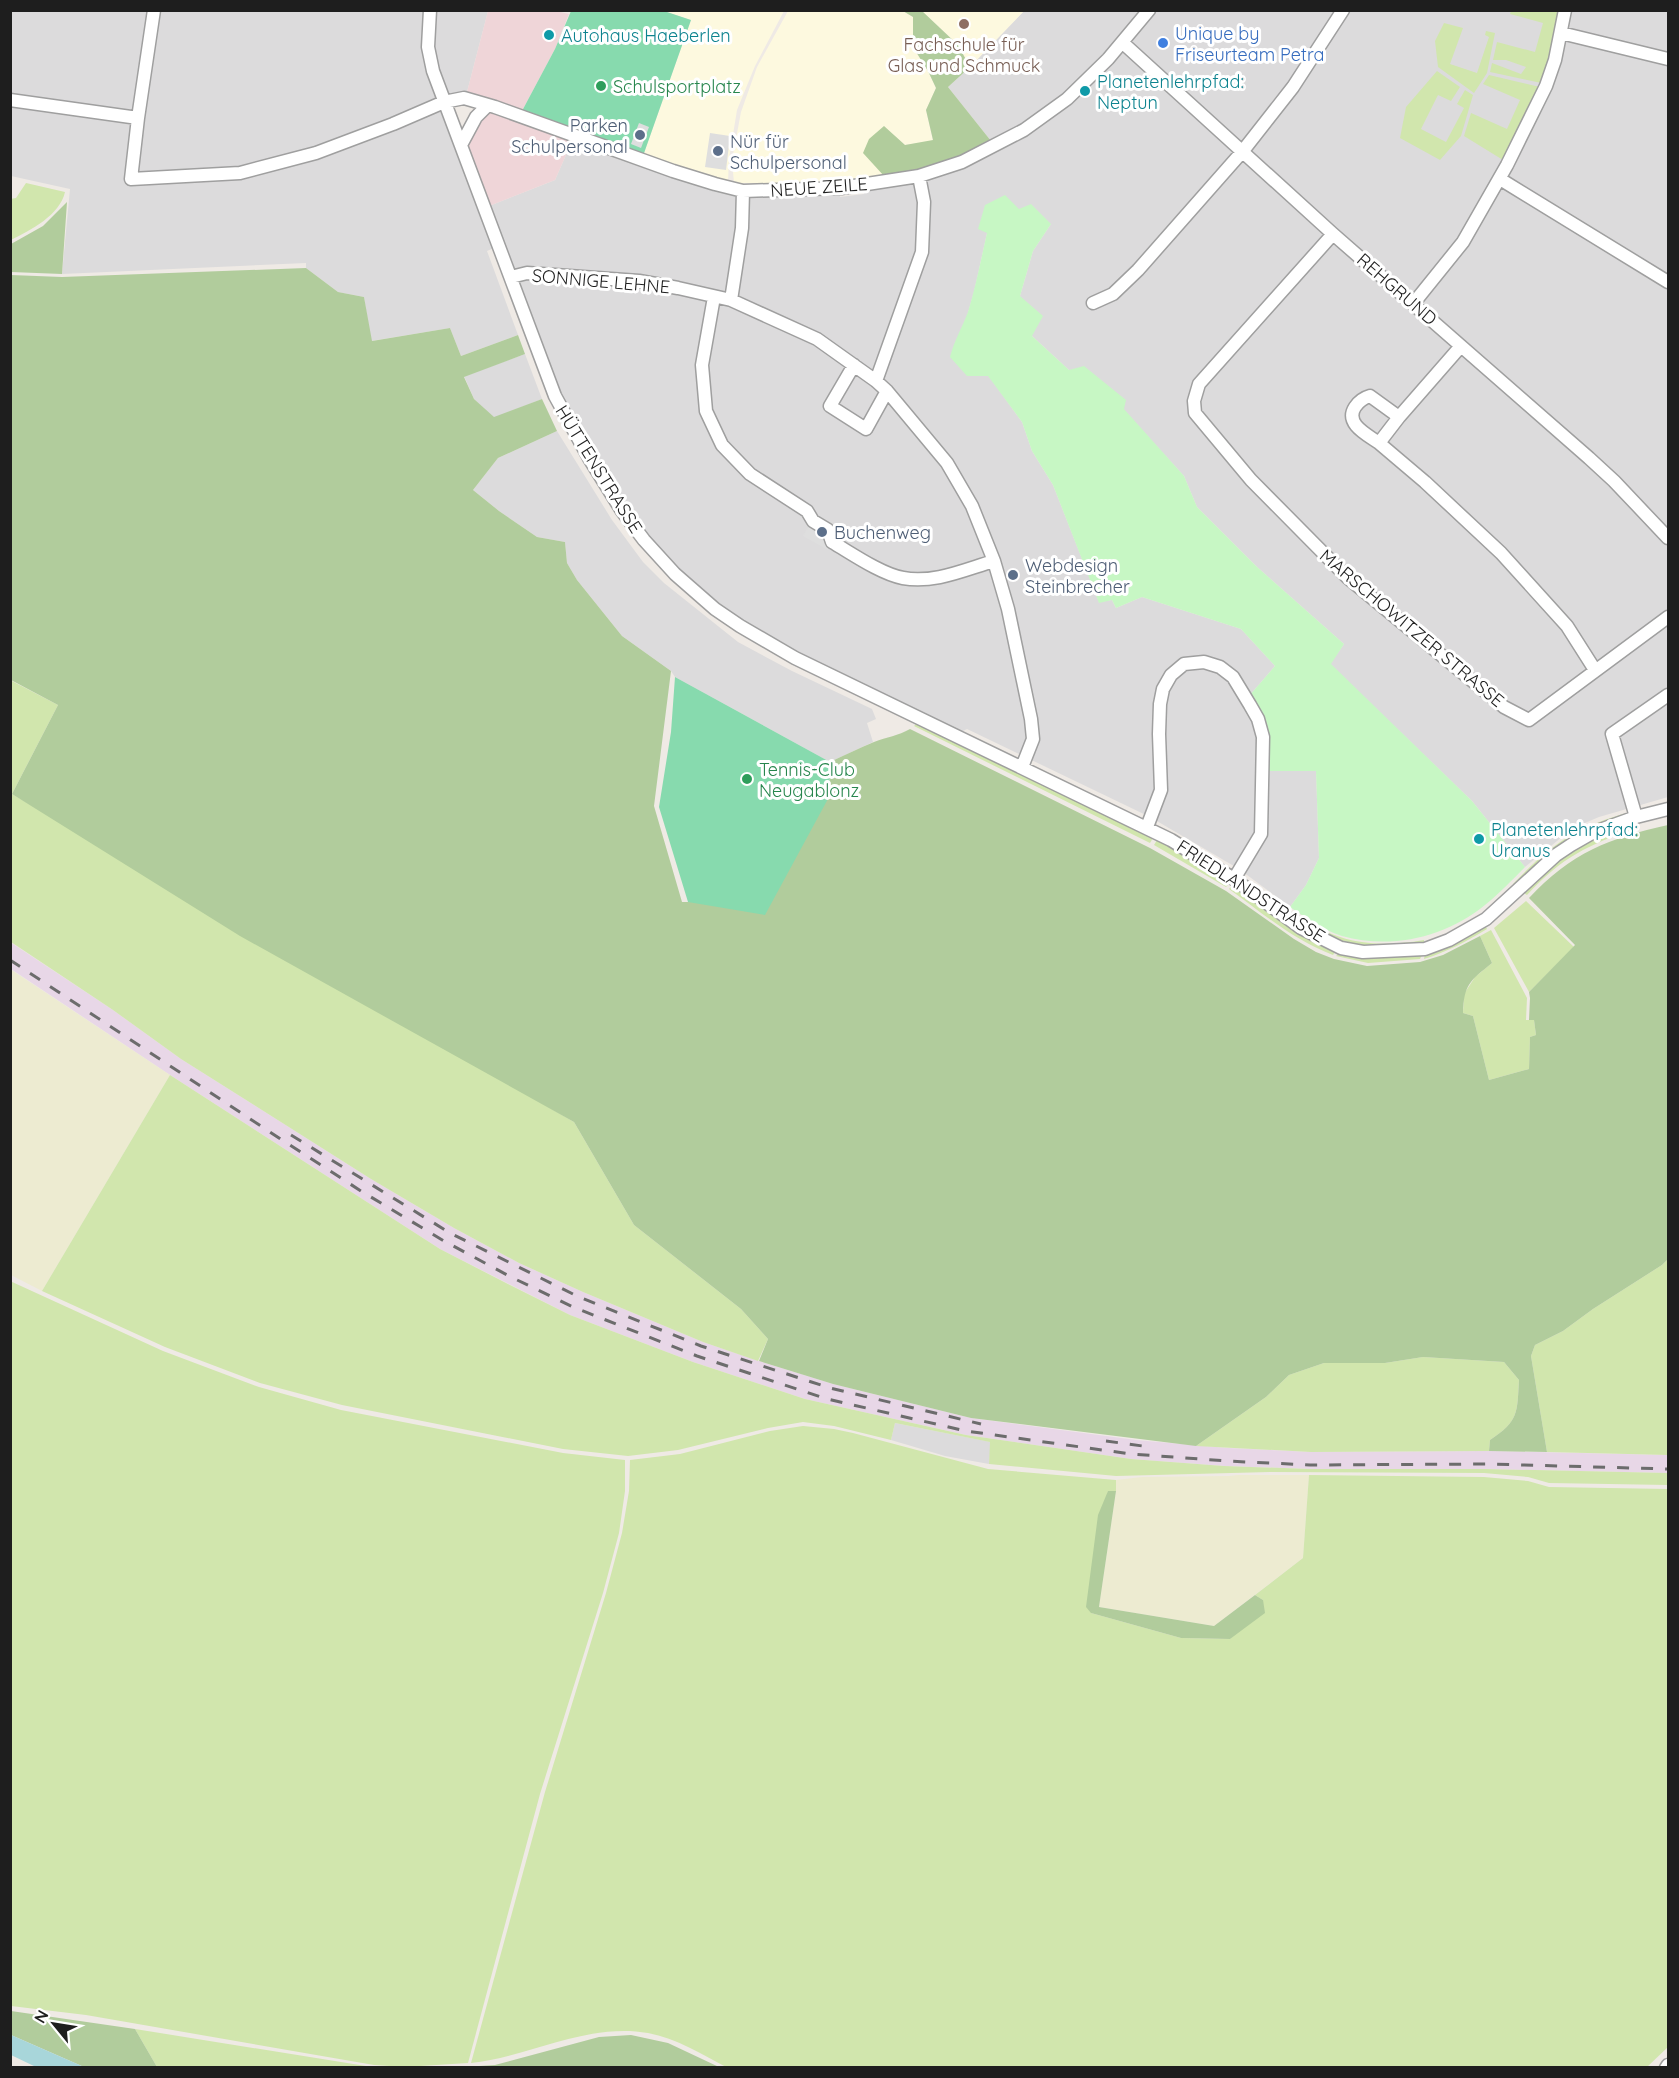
<svg xmlns="http://www.w3.org/2000/svg" width="1679" height="2078" font-family="Quicksand,sans-serif">
  <rect width="100%" height="100%" fill="#efeae5"/>
  <path fill="#dcdbdc" d="M10 11H150L135 114 11 96Z
    M159 11H425L439 100 317 148 239 169 134 177Z
    M434 11H488L467 92 449 97 438 71 433 48Z
    M1024 11H1144L1105 54 1062 95 1022 125 991 141 948 87 970 67Z
    M1155 11H1668V533L1130 43Z
    M1123 47 1611 484 1668 546V797L1599 817 1573 828 1525 867 1472 801 1330 664 1344 644 1256 566 1197 507 1184 476 1123 409 1069 370 1032 336 1020 296 1033 251 1051 224 987 233 974 292 967 316 988 375 1022 422 1032 451 1053 485 1099 602 1112 600 1116 608 1142 597 1241 629 1275 666 1249 696 1255 719 1265 771 1316 770 1319 858 1306 885 1290 907 1239 869 1150 817 967 729 959 733 773 641 742 621 678 570 643 530 627 508 593 457 560 393 489 206 555 180 573 139 672 177 711 189 840 191V197L864 194 865 189 1028 130Z
    M11 104 133 121 126 184 242 177 314 160 441 109 494 248 487 251 518 335 461 356 450 328 371 341 364 297 338 292 306 268V263L62 274 70 189 11 176Z
    M525 354 542 399 494 418 474 399 464 376Z
    M557 431 612 520 643 562 664 583 738 642 792 671 872 709 876 719 867 723 873 742 830 762 675 677 671 671 622 636 577 580 567 563 565 542 537 537 499 511 473 490 498 458Z
    M895 1423 991 1442 989 1464 945 1456 891 1440Z"/>
  <path fill="#efd5d8" d="M552 10 569 14 555 49 522 111 467 92 488 11Z
    M490 110 573 139 555 180 489 206 467 147 480 120Z"/>
  <path fill="#e8d7e7" d="M10 942 113 1010 181 1059 371 1179 454 1228 519 1263 583 1292 703 1342 759 1361 833 1384 971 1418 1136 1440 1228 1448 1311 1452 1489 1451 1668 1455V1473L1485 1469H1309L1224 1466 1131 1459 966 1435 805 1399 693 1362 570 1315 440 1249 170 1075 11 969Z"/>
  <path fill="#fdf9df" d="M664 11H784L755 66 737 110 729 159 728 182 643 156 691 20Z
    M788 11H903L913 17V47L928 71 936 88 926 110 933 141 905 145 884 127V176L810 183H734L732 160 741 112 757 67Z
    M922 11H1024L970 67 958 45Z"/>
  <path fill="#edebd1" d="M10 969 170 1075 42 1291 11 1275Z
    M1238 1475H1309L1303 1558 1214 1626 1099 1607 1116 1491V1480L1142 1477 1229 1476Z"/>
  <path fill="#d1e6ad" d="M1511 11H1559L1550 58 1541 83 1490 72 1492 63 1521 74 1526 67 1506 60H1493L1497 42 1535 52 1543 23 1510 14Z
    M1444 23 1463 28 1450 64 1477 73 1489 37 1485 35 1486 31 1495 33 1487 73 1474 93 1438 67 1435 41Z
    M1437 71 1460 87 1451 101 1438 95 1421 129 1446 142 1464 108 1457 104 1465 90 1473 95 1461 136 1440 160 1400 138 1406 107Z
    M1489 75 1540 87 1503 160 1464 136 1471 113 1507 129 1520 100 1483 84Z
    M26 183 65 192C60 215 31 230 11 240L10 199 16 198Z
    M10 680 58 705 12 794 574 1122 634 1225 741 1309 768 1339 758 1361 703 1342 583 1292 519 1263 454 1228 371 1179 181 1059 113 1010 11 942Z
    M917 723 1153 838 1150 843 914 726Z
    M1630 812 1631 814 1516 887 1513 884C1551 844 1576 827 1630 812Z
    M1635 822 1636 828C1588 845 1562 857 1527 895L1524 893 1559 859 1594 837Z
    M1157 840 1191 858 1230 883 1226 887 1154 845Z
    M1233 884 1336 951 1333 955C1295 941 1262 913 1229 889Z
    M1256 886C1315 931 1347 953 1424 940V944C1405 945 1383 949 1364 947 1322 944 1287 911 1255 888Z
    M1526 901 1574 947 1529 992 1494 928Z
    M1486 927 1487 929C1467 941 1447 952 1424 959L1425 954Z
    M1491 930 1527 998 1526 1020H1534L1536 1035 1530 1037 1529 1069 1489 1080 1473 1016 1463 1013 1464 994 1475 977 1492 963 1480 936Z
    M1340 952C1368 959 1393 958 1422 955L1420 959 1368 963 1336 956Z
    M170 1075 440 1249 508 1284 570 1315 693 1362 805 1399 966 1435 1131 1459 1224 1466 1309 1469H1485L1668 1473V1485L1549 1483 1528 1477 1484 1473 1270 1472 1116 1476 989 1464 990 1442 895 1423 891 1440 834 1426 803 1422 768 1428 678 1450 628 1456 563 1449 342 1405 260 1383 165 1347 42 1291Z
    M1668 1259V1455L1547 1452 1531 1356 1535 1345 1563 1331 1593 1309 1662 1265Z
    M10 1281 163 1351 259 1387 341 1410 563 1453 625 1460V1491L619 1533 603 1593 540 1794 468 2063 405 2067 374 2065 86 2015 11 2006Z
    M1423 1357 1504 1362 1519 1380C1517 1413 1519 1421 1490 1440L1489 1451 1311 1452 1196 1446 1266 1397 1289 1375 1324 1363H1385Z
    M803 1426 834 1429 853 1433 988 1469 1116 1480V1491H1108L1091 1613 1181 1638 1230 1639 1263 1600 1255 1595 1303 1558 1309 1475 1484 1477 1528 1481 1549 1487 1668 1489V2047L1647 2067 728 2068C703 2055 676 2038 648 2033 588 2022 529 2057 471 2063L545 1792 606 1593 622 1533 629 1491 630 1460 680 1454 770 1431Z
    M135 2029 372 2067H157Z"/>
  <path fill="#b1cc9c" d="M903 11H922L958 45 970 67 948 87 991 141 960 157 918 172 884 176 863 153 869 139 884 126 905 145 933 140 926 110 936 88 928 71 913 47V17Z
    M67 202 62 274 11 272V244L43 226Z
    M306 268 338 292 364 297 372 341 450 328 461 356 518 335 525 354 464 377 474 399 494 417 542 399 557 431 498 458 473 490 499 511 537 537 565 542 567 563 577 580 622 636 671 671 654 806 682 902H688L829 797 830 762C845 755 859 748 874 742 887 737 898 736 910 729L1150 848 1226 891 1294 939 1316 952 1334 959 1367 966 1420 962 1443 955 1480 936 1492 963C1470 981 1464 984 1463 1013L1473 1016 1489 1080 1529 1069 1530 1037 1536 1035 1534 1020H1529L1530 998 1529 992 1575 945 1529 898C1571 853 1609 838 1668 825V1259L1662 1265 1593 1309 1563 1331 1535 1345 1531 1356 1547 1452 1489 1451 1490 1440C1519 1421 1517 1413 1519 1380L1504 1362 1423 1357 1385 1363H1324L1289 1375 1266 1397 1196 1446 971 1418 833 1384 759 1361 768 1339 741 1309 634 1225 574 1122 240 936 12 794 58 705 11 680V275L62 277Z
    M1108 1491H1116L1099 1607 1214 1626 1255 1595 1263 1600 1265 1613 1230 1639 1181 1638 1091 1613 1086 1607 1098 1515Z
    M11 2011 135 2029 157 2067H84L11 2035Z
    M631 2035 668 2043 719 2067H463L495 2065 599 2037Z"/>
  <path fill="#c7f7c4" d="M1005 195 1019 209 1031 204 1051 224 1033 251 1020 296 1043 316 1032 336 1069 370 1084 366 1126 400 1124 409 1184 476 1197 507 1256 566 1344 644 1331 664 1472 801 1525 867C1512 880 1499 894 1485 905 1446 937 1392 950 1342 936 1323 930 1306 918 1290 907L1306 885 1319 858 1316 771H1265L1249 696 1275 666 1241 629 1142 597 1116 608 1112 600 1099 603 1053 485 1032 451 1022 422 988 376H967L950 357C954 341 962 328 968 312 976 286 981 259 987 233L978 229 985 205Z"/>
  <path fill="#87daae" d="M571 11H664L691 20 643 156 522 111 555 49Z
    M675 677 830 762 829 797 765 915 688 902 659 807 671 732Z"/>
  <path fill="#dedede" d="M639 123 649 127 641 148 631 144Z
    M710 133 730 136 726 170 705 167Z
    M812 511 840 528 828 550 803 536 809 526 808 516Z"/>
  <path fill="#a8d6da" d="M11 2035 84 2067H36L11 2055Z"/>
  <g fill="none" stroke-linecap="round" stroke-linejoin="round">
    <defs>
      <path id="minor" d="M154 10 138 118 131 179 240 173 316 153 393 124 444 102 464 98 495 107 673 171 715 184 743 191 841 188 919 176 962 162 1024 130 1067 99 1108 59 1149 10
        M430 10 428 47 433 71 555 396 589 458 622 511 644 540 675 574 715 609 740 626 795 658 1171 840 1234 879 1301 928 1341 948 1363 952 1425 949 1449 940 1486 919 1556 855 1571 845 1592 833 1636 817 1668 809
        M1561 33 1668 59
        M1123 43 1333 234 1589 458 1614 481 1668 538
        M10 100 138 118
        M461 145 476 117 488 105
        M1500 179 1668 282
        M1333 234 1199 384 1194 401 1195 413 1251 480 1348 578 1504 707 1529 720 1668 617
        M511 277 527 273 639 281 678 288 731 300 817 339 876 381 887 391 947 463 972 506 994 561 1008 609 1031 719 1033 739 1022 767
        M714 297 702 365 706 411 722 445 750 474 807 511 813 521 828 530 832 542C851 553 881 574 903 578 934 584 966 569 994 561
        M731 300 742 228 743 191
        M1093 303 1113 294 1138 270 1242 152 1293 87 1343 10
        M1413 304 1463 242 1507 165 1546 86 1555 60 1565 10
        M854 365 830 406 866 429 887 391
        M876 381 922 252 924 202 919 176
        M1399 417 1461 346
        M1379 443C1368 435 1344 424 1355 407 1359 401 1363 398 1370 396L1399 417 1379 443 1425 482 1501 553 1567 626 1595 670
        M1636 817 1612 734 1668 695
        M1147 827 1161 790 1159 734 1160 704 1163 689 1171 675 1184 664 1204 662 1220 667 1233 677 1250 705 1258 719 1263 737 1261 834 1234 879
        M1666 2068 1668 2065"/>
    </defs>
    <use href="#minor" stroke="#9f9f9f" stroke-width="15"/>
    <use href="#minor" stroke="#fff" stroke-width="12"/>
    <path stroke="#6c6c6c" stroke-width="3" stroke-dasharray="12 12" stroke-linecap="butt" d="M10 960 279 1138 361 1191 444 1241 511 1277 573 1307 697 1356 827 1399 966 1431 1131 1454 1227 1461 1310 1465 1487 1464 1668 1469
      M291 1135 450 1233 579 1297 701 1346 830 1388 981 1424
      M1106 1441 1150 1447"/>
  </g>
  <circle fill="#8d6e63" stroke="#fff" stroke-width="2" cx="964" cy="24" r="6"/>
  <g fill="#0f9aa8" stroke="#fff" stroke-width="2">
    <circle cx="549" cy="35" r="6"/>
    <circle cx="1085" cy="91" r="6"/>
    <circle cx="1479" cy="839" r="6"/>
  </g>
  <circle fill="#3f7fe0" stroke="#fff" stroke-width="2" cx="1163" cy="43" r="6"/>
  <g fill="#2e9e5b" stroke="#fff" stroke-width="2">
    <circle cx="601" cy="86" r="6"/>
    <circle cx="747" cy="779" r="6"/>
  </g>
  <g fill="#5c6f8a" stroke="#fff" stroke-width="2">
    <circle cx="640" cy="135" r="6"/>
    <circle cx="718" cy="151" r="6"/>
    <circle cx="822" cy="532" r="6"/>
    <circle cx="1013" cy="575" r="6"/>
  </g>
  <g text-anchor="middle" dominant-baseline="central" stroke-width="6" stroke-linejoin="round" paint-order="stroke">
    <g font-size="18" fill="#366cbe" stroke="#fff" text-anchor="start">
      <text x="1175" y="33">Unique by<tspan x="1175" dy="21">Friseurteam Petra</tspan></text>
    </g>
    <g font-size="18" fill="#0d838f" stroke="#fff" text-anchor="start">
      <text x="561" y="35">Autohaus Haeberlen</text>
      <text x="1097" y="81">Planetenlehrpfad:<tspan x="1097" dy="21">Neptun</tspan></text>
      <text x="1491" y="829">Planetenlehrpfad:<tspan x="1491" dy="21">Uranus</tspan></text>
    </g>
    <g font-size="18" fill="#785e54" stroke="#fff">
      <text x="964" y="44">Fachschule für<tspan x="964" dy="21">Glas und Schmuck</tspan></text>
    </g>
    <g font-size="18" fill="#27864d" stroke="#fff" text-anchor="start">
      <text x="613" y="86">Schulsportplatz</text>
      <text x="759" y="769">Tennis-Club<tspan x="759" dy="21">Neugablonz</tspan></text>
    </g>
    <g font-size="18" fill="#4e5e75" stroke="#fff" text-anchor="start">
      <text x="628" y="125" text-anchor="end">Parken<tspan x="628" dy="21">Schulpersonal</tspan></text>
      <text x="730" y="141">Nür für<tspan x="730" dy="21">Schulpersonal</tspan></text>
      <text x="834" y="532">Buchenweg</text>
      <text x="1025" y="565">Webdesign<tspan x="1025" dy="21">Steinbrecher</tspan></text>
    </g>
    <g font-size="18" fill="#1e1e1e" stroke="#fff">
      <text transform="translate(819 187) rotate(-4)">NEUE ZEILE</text>
      <text transform="translate(601 281) rotate(5)">SONNIGE LEHNE</text>
      <text transform="translate(1397 289) rotate(41)">REHGRUND</text>
      <text transform="translate(599 469) rotate(58)">HÜTTENSTRASSE</text>
      <text transform="translate(1412 628) rotate(40)">MARSCHOWITZER STRASSE</text>
      <text transform="translate(1251 891) rotate(33)">FRIEDLANDSTRASSE</text>
    </g>
  </g>
  <rect width="1679" height="2078" fill="none" stroke="#1e1e1e" stroke-width="24"/>
  <g transform="translate(54 2024) rotate(300)" stroke="#ffffff" stroke-width="4.5" paint-order="stroke">
  <path d="M0-4.5L10 22L0 15L-10 22Z" fill="#1e1e1e"/>
  <text y="-9" font-size="16" font-weight="bold" text-anchor="middle" fill="#1e1e1e">N</text>
  </g>
</svg>
